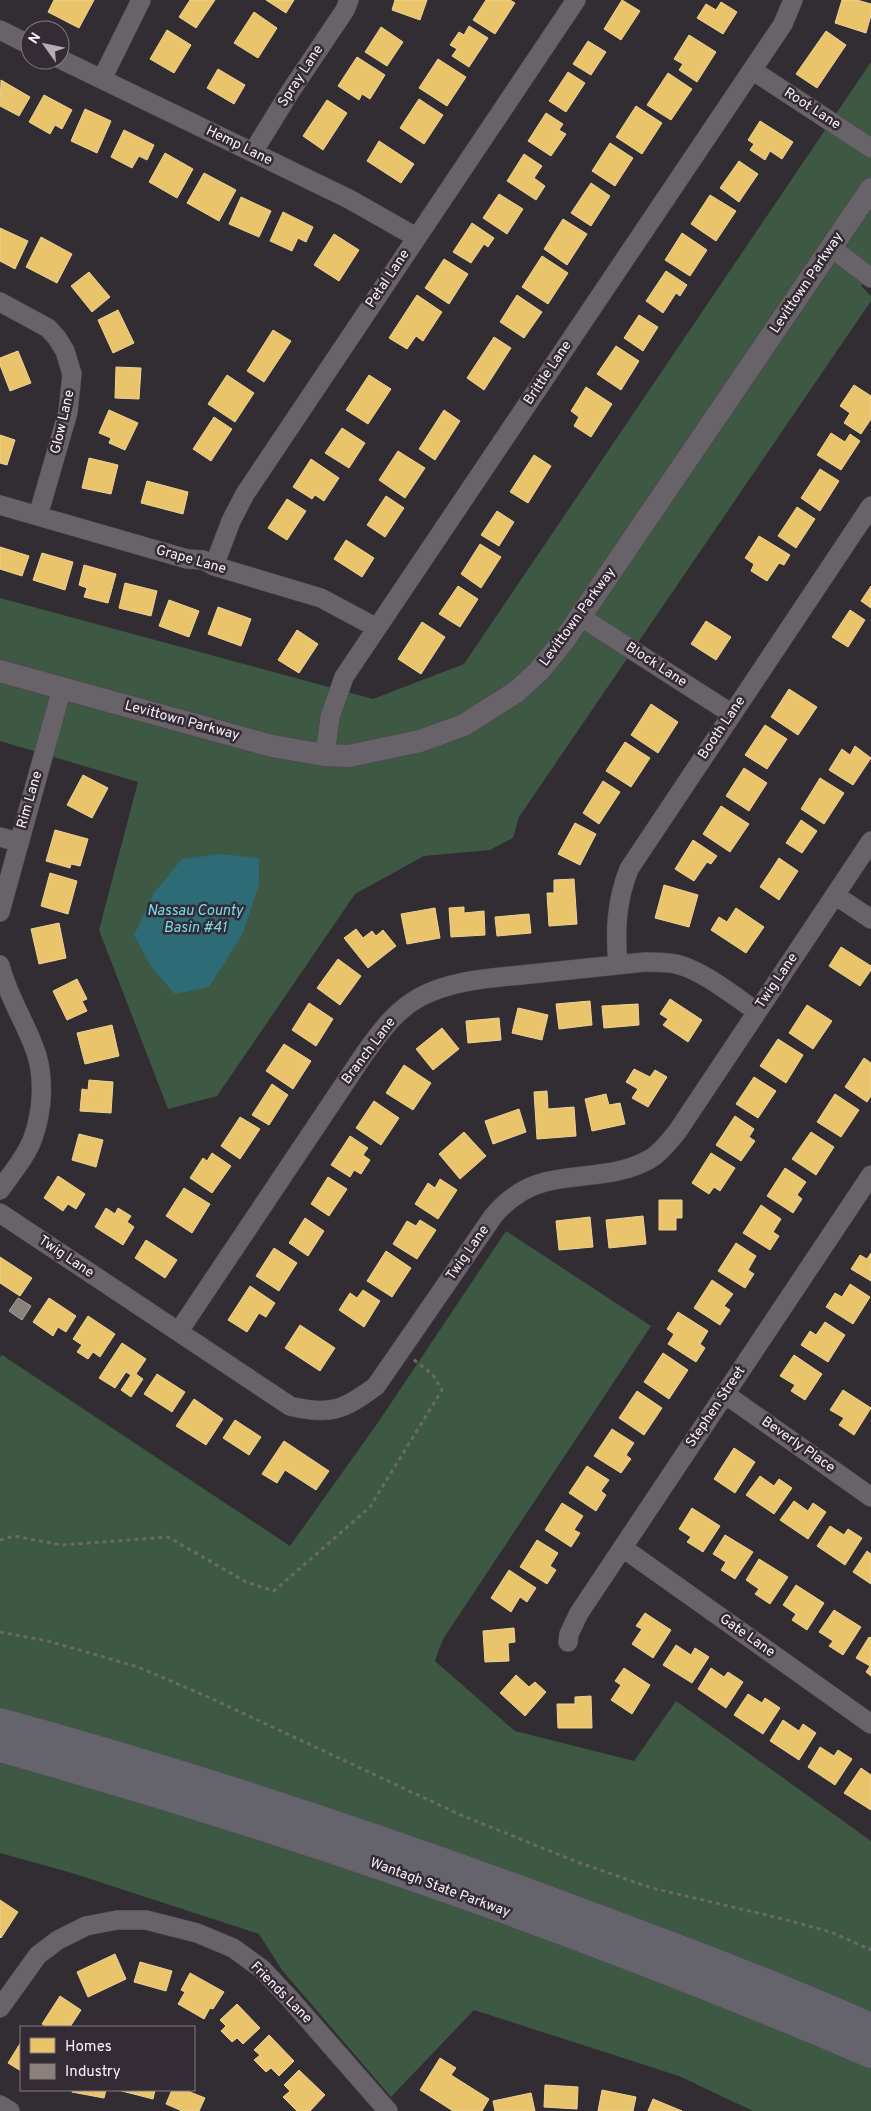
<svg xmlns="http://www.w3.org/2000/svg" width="871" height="2111" font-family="Overpass,sans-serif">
  <rect width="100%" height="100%" fill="#322d33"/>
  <path fill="#3d5843" d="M871 62V272L861 286 871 296V301L519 817 513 838 490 850 424 856 355 894 217 1096 168 1109 99 930 138 782 0 741V598L373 699 464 664Z
    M506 1231 651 1326 443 1639 435 1661 515 1731 634 1761 676 1701 871 1841V2015L47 1721 0 1708V1357L2 1355 290 1546 379 1421Z
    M0 1758 232 1828 471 1910 667 1981 871 2067V2111H753L679 2076 474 2010 391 2097 282 1970 259 1934 72 1873 0 1853Z"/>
  <path fill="#2d6b77" d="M222 854 259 858V884L242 935 209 987 175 994 152 968 134 935 154 893 182 859Z"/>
  <path fill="#e9c46a" stroke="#eed295" d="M54 0H94L79 28 48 12Z
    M190 0H215L196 28 179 17Z
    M266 0H294L286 13Z
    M395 0H427L420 20 392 10Z
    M486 0H510L515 3 495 34 473 20Z
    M622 0 640 11 621 40 604 29Z
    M842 0H857L871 4V15L866 33 835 23Z
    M721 2 737 12 723 34 697 18 706 4 716 10Z
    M254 12 277 28 258 58 234 43Z
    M469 26 488 38 469 67 452 56 457 49 450 45 459 32 464 35Z
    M381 27 403 42 387 66 365 52Z
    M167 30 191 45 174 73 150 59Z
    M826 31 846 45 817 88 796 74Z
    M689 35 716 52 697 82 679 70 683 64 674 59Z
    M588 41 606 52 591 75 573 64Z
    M357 57 385 75 370 99 362 94 359 100 338 86Z
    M438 59 466 77 447 106 419 88Z
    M218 69 245 85 234 104 207 88Z
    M568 72 585 83 566 112 549 101Z
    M668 73 692 89 671 120 647 105Z
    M1 80 30 97 19 116 0 106Z
    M44 95 72 110 62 129 55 125 50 134 29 122Z
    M419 99 443 115 424 144 400 128Z
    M327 100 347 113 323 150 303 136Z
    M636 106 662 123 642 154 616 137Z
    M85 109 111 121 97 153 71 141Z
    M546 113 563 124 559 130 566 134 551 156 528 141Z
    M760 121 793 142 782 159 770 151 765 160 750 150 754 144 748 140Z
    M124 130 154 145 147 160 139 156 132 168 111 157Z
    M379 141 414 164 401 183 367 161Z
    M610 143 633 158 615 186 592 171Z
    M165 153 193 169 177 198 149 182Z
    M524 154 542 166 534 178 545 186 536 200 507 181Z
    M739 161 758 174 739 202 720 188Z
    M204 173 236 190 219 221 187 203Z
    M591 183 610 196 591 226 571 213Z
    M499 194 523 209 507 234 483 218Z
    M710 195 736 211 716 241 691 224Z
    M241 197 271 211 259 237 229 224Z
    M283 212 313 227 306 242 298 238 292 251 270 241Z
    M563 219 587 234 567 265 544 249Z
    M472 223 494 238 488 247 484 244 471 263 453 252Z
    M0 228 28 241 15 269 0 261Z
    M682 233 707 250 690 276 665 260Z
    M334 234 359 250 339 281 314 265Z
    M41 237 72 254 57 283 26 267Z
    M542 256 568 273 548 304 522 287Z
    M444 259 468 274 449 304 425 288Z
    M666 271 687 285 680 296 676 293 663 313 646 301Z
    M89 272 110 297 92 312 71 286Z
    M417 295 442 312 423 341 416 336 407 349 389 338Z
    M517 295 542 312 524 338 500 322Z
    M118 310 134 343 113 353 98 320Z
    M639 315 658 327 643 351 624 338Z
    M273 330 291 341 264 382 247 371Z
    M494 337 511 348 484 390 467 378Z
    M616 346 639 361 621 390 597 374Z
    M18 351 31 383 10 391 0 365V358Z
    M116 367 141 368 139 399 115 398Z
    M227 375 254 393 235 422 208 404Z
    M369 375 391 389 368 424 346 410Z
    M854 385 871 396V419L861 434 844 423 850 413 840 406Z
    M586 387 612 404 591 437 574 426 579 417 571 411Z
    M109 410 138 423 125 450 109 443 111 438 99 433Z
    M444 410 460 421 435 460 419 449Z
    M214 417 232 429 211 461 193 449Z
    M342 428 365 443 349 468 325 453Z
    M831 433 845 442 850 434 860 441 841 470 817 455Z
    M0 435 15 440 7 465 0 463Z
    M398 451 425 468 405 498 379 480Z
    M534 455 551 466 528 503 510 492Z
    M89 458 118 465 111 494 82 488Z
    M311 459 339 478 324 501 315 495 312 499 293 487Z
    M820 469 839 481 820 511 801 498Z
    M147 481 188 492 183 514 141 503Z
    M386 496 404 508 385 537 367 525Z
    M287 499 306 511 287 540 268 528Z
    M797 507 815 519 796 548 778 536Z
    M497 511 514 522 499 546 481 535Z
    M759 536 790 555 784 565 779 563 767 581 751 571 754 564 745 558Z
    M346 540 374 558 362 577 334 559Z
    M480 544 501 557 481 588 461 574Z
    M0 547 29 556 22 576 0 569Z
    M42 553 73 562 65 590 33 580Z
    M84 565 116 574 108 603 84 597 87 588 79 585Z
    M125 583 157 591 151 616 119 608Z
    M458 586 478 599 460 627 439 614Z
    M871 586V608L861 601Z
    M169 600 199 611 189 637 159 626Z
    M218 607 251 619 241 646 208 634Z
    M850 610 865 620 848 647 832 637Z
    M706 621 731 637 716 660 691 644Z
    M422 622 445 637 421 674 398 659Z
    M297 630 318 644 299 673 278 660Z
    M789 689 817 707 798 735 771 717Z
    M651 704 678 722 658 753 631 735Z
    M765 725 787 739 767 769 745 755Z
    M625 742 650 758 631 787 606 771Z
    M855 746 871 758 853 785 829 770 842 749 850 755Z
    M744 768 767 783 749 811 726 796Z
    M83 775 108 788 92 818 67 805Z
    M820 778 844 793 824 824 801 809Z
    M603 781 620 792 599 824 583 813Z
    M721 806 749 824 730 852 703 834Z
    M801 820 817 831 802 853 786 843Z
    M575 823 596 834 580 865 558 854Z
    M55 830 88 839 80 866 71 864 70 868 46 861Z
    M693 840 717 856 711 864 707 862 694 881 675 869Z
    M779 858 798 871 779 900 760 887Z
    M50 873 77 881 68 914 41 906Z
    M574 879 577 924 549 926 547 893H554V880Z
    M664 885 698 895 689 927 655 918Z
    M464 907V913L484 911 485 935 451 937 449 908Z
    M435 908 440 938 407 944 401 914Z
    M736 908 764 927 746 953 711 930 719 917 727 922Z
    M529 914 531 933 497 936 495 917Z
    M59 923 66 958 39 964 31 929Z
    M356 929 363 938 372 931 376 936 383 930 396 946 368 968 344 938Z
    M841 947 871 966V970L860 986 829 966Z
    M338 959 361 976 340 1005 317 988Z
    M77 979 87 999 82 1001 87 1011 67 1020 53 991Z
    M670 999 702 1020 688 1042 663 1025 668 1019 660 1014Z
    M590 1001 592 1025 559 1029 556 1004Z
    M309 1003 333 1019 316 1046 292 1030Z
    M638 1004 639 1025 604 1028 602 1006Z
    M807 1005 832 1021 813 1049 789 1033Z
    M518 1008 548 1015 542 1040 512 1033Z
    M499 1018 501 1040 468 1043 466 1021Z
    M112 1025 119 1056 85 1064 77 1033Z
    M442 1028 459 1049 433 1070 416 1049Z
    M778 1039 803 1055 786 1083 760 1066Z
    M284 1044 311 1061 293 1089 266 1071Z
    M864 1058 871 1063V1096L867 1102 845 1087Z
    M404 1065 431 1083 413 1110 386 1093Z
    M634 1069 650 1077 655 1070 667 1077 648 1107 632 1098 638 1089 626 1082Z
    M754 1077 776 1091 758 1118 736 1104Z
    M89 1080 113 1082 111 1113 80 1111 82 1089 88 1090Z
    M272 1084 288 1095 269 1125 252 1115Z
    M547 1091 548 1109 574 1107 576 1136 537 1139 534 1092Z
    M606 1094 609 1105 620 1103 625 1124 592 1131 585 1099Z
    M835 1094 859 1110 841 1137 817 1122Z
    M374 1101 399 1118 381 1145 356 1128Z
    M519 1109 526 1132 493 1144 485 1121Z
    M735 1116 754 1129 749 1137 755 1141 741 1161 716 1145Z
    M240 1117 260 1129 240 1159 221 1146Z
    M464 1132 486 1156 460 1179 439 1154Z
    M811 1132 834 1147 816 1175 792 1159Z
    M79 1134 103 1140 96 1167 72 1160Z
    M350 1136 368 1148 363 1155 370 1160 361 1174 354 1170 350 1177 331 1165Z
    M212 1153 231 1166 212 1193 190 1178 203 1158 207 1161Z
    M711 1153 735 1168 720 1191 714 1187 709 1194 692 1183Z
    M785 1168 806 1182 797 1195 802 1199 793 1213 767 1196Z
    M58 1176 85 1194 76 1209 68 1204 63 1211 44 1198Z
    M328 1177 347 1189 329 1216 311 1204Z
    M440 1179 457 1190 438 1219 415 1204 428 1183 435 1188Z
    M184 1188 210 1204 192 1233 166 1216Z
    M659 1200H682V1218H676V1230H659Z
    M761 1205 781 1219 773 1232 779 1236 770 1250 743 1233Z
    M106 1208 115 1214 118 1208 131 1216 127 1222 134 1227 123 1245 95 1227Z
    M643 1216 646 1244 609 1248 606 1220Z
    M590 1217 593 1247 559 1250 556 1221Z
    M305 1218 324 1231 308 1256 289 1243Z
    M420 1220 436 1230 417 1259 393 1244 407 1221 416 1226Z
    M146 1240 177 1260 165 1278 135 1258Z
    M736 1243 756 1256 748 1270 754 1274 745 1288 718 1271Z
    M274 1248 297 1263 279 1291 256 1276Z
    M386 1251 411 1268 392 1297 367 1281Z
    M871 1253V1281L851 1269 860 1255 867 1259Z
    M0 1257 32 1278 20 1296 0 1283Z
    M712 1280 733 1294 724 1306 730 1310 720 1325 694 1308Z
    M850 1284 870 1297 853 1324 826 1307 835 1293 842 1297Z
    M250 1286 275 1303 266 1317 259 1313 247 1332 228 1320Z
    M363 1290 380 1301 364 1327 339 1310 350 1293 357 1298Z
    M49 1298 76 1316 66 1332 58 1327 53 1336 33 1322Z
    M678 1312 708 1331 700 1344 705 1348 696 1362 668 1344 674 1334 667 1329Z
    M88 1316 115 1334 100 1357 93 1352 88 1359 77 1352 82 1345 73 1339Z
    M825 1322 845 1335 828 1362 801 1345 810 1331 816 1335Z
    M300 1325 335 1348 320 1371 285 1348Z
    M122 1343 146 1359 136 1374 143 1379 131 1397 121 1390 131 1375 126 1372 115 1388 99 1378Z
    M663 1353 688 1370 669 1399 644 1382Z
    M794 1355 822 1374 805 1400 791 1391 795 1385 780 1376Z
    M157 1374 185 1392 172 1412 144 1394Z
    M843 1390 871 1408 854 1435 839 1425 844 1418 830 1410Z
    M637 1391 662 1408 644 1435 619 1418Z
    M194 1399 223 1419 206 1445 176 1426Z
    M235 1420 261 1437 249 1455 223 1438Z
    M612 1429 634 1443 626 1455 631 1459 621 1473 594 1456Z
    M284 1441 329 1471 316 1490 285 1470 277 1483 262 1474Z
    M734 1448 755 1462 735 1493 714 1479Z
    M587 1466 609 1480 601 1491 606 1495 596 1511 569 1493Z
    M760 1476 774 1486 779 1479 792 1488 774 1514 746 1495Z
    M794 1501 808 1511 813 1503 826 1512 808 1539 780 1520Z
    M562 1503 583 1516 574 1530 580 1533 571 1547 545 1530Z
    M692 1508 720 1526 703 1552 687 1542 691 1537 679 1529Z
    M830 1526 844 1535 848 1529 862 1538 845 1565 817 1546Z
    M725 1535 753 1552 735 1579 721 1570 726 1562 713 1554Z
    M537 1540 558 1553 550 1566 556 1570 547 1584 520 1567Z
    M867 1551 871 1554V1584L853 1572Z
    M759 1559 788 1577 770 1604 755 1594 759 1589 746 1580Z
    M509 1570 536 1588 527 1602 520 1597 511 1612 491 1598Z
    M796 1585 824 1603 807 1630 792 1620 796 1614 783 1605Z
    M834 1610 861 1627 843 1655 829 1646 833 1641 819 1632Z
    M645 1613 671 1630 653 1658 632 1644 642 1629 636 1626Z
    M514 1628 515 1642 508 1643 509 1661 485 1662 483 1631Z
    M869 1637 871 1638V1676L866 1672 870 1666 856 1658Z
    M676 1645 691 1655 695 1648 709 1657 692 1683 663 1665Z
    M624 1668 650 1685 632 1714 611 1700 621 1685 615 1681Z
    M711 1668 724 1677 728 1672 743 1682 726 1708 698 1689Z
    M516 1675 529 1687 535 1682 546 1692 525 1716 500 1693Z
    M748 1694 762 1703 765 1698 780 1708 763 1734 734 1715Z
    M591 1696 592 1728H558L557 1704H575V1697Z
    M783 1720 799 1731 803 1724 816 1733 799 1760 770 1741Z
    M820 1747 834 1756 838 1750 852 1759 835 1785 808 1767Z
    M861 1768 871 1775V1810L844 1793Z
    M0 1900 18 1912 1 1938 0 1937Z
    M115 1954 126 1979 88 1997 77 1972Z
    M140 1962 172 1971 166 1991 134 1982Z
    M190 1973 224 1992 213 2009 210 2008 204 2019 178 2004 185 1992 181 1990Z
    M60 1996 81 2010 70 2027H47L42 2024Z
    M237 2004 260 2028 243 2044 237 2038 232 2042 221 2031 226 2026 220 2020Z
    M269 2035 294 2061 279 2076 271 2068 266 2072 254 2060 260 2055 254 2050Z
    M21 2042V2071L8 2063Z
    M440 2058 456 2068 451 2075 489 2099 482 2111H453L420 2090Z
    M299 2070 325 2095 310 2111H297L283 2097 290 2091 284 2085Z
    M545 2085 578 2087 577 2109 544 2107Z
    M72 2090H106L104 2098 72 2092Z
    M118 2090H155L153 2099Z
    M172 2090H185L205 2098 199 2111H182L166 2104Z
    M602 2090 636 2097 633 2111H598Z
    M531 2093 535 2111H495L493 2101Z
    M653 2099 682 2111H648Z"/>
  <path fill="#8a817c" stroke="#aba3a2" d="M18 1298 31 1306 22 1320 9 1311Z"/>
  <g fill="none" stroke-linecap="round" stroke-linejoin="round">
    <defs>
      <path id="minor" d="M0 30 30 45
        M60 59 349 199 416 237
        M752 70 871 148
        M102 79 141 0
        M253 152 290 92 345 10 349 0
        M832 248 871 278
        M0 302 48 328 57 338 65 351 72 374 68 412 38 516
        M0 505 187 559 203 560 214 566 321 598 377 628
        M214 566 231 521 245 494 576 0
        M581 617 732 714
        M325 755 330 717 344 677 783 24 793 0
        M0 837 18 842
        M835 895 871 919
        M0 912 62 688
        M0 965C7 994 23 1018 34 1047 45 1074 43 1110 33 1138 26 1157 11 1174 0 1190
        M618 965C615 931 616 902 629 869L871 506
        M0 1213 290 1406C330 1416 344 1410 376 1386L494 1215C507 1200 525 1187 545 1182 580 1173 617 1178 650 1159 661 1153 669 1141 677 1132L871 841
        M179 1331 365 1053C381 1031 396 1010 420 997 454 979 494 978 531 974 569 970 607 966 645 962 655 962 665 962 676 964 702 970 734 996 756 1011
        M725 1394 871 1497
        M623 1548 871 1724
        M568 1642 569 1634 579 1613 871 1175
        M0 2008 38 1955 58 1940 86 1926 117 1920H146L197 1933 233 1948 262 1969 291 2000 388 2111
        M0 2105 10 2111"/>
      <path id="tertiary" d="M0 671 272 746 325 755 349 756 420 741 464 725 516 692 539 671 565 639 871 189"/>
      <path id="motorway" d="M0 1722C194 1775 385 1839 573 1909 673 1946 774 1984 871 2027
        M0 1748C294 1830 590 1934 871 2054"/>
    </defs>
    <use href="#minor" stroke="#4e4a4f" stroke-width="20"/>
    <use href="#tertiary" stroke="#4e4a4f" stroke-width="24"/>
    <use href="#motorway" stroke="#4e4a4f" stroke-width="29"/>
    <path stroke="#6c686c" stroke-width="3" stroke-dasharray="4 4" stroke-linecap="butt" d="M0 1540 14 1536 62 1545 168 1537 246 1582 274 1591 370 1507 442 1390 433 1375 413 1359
      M0 1632 48 1641 138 1667 206 1696 463 1816 577 1862 652 1888 779 1918 831 1932 871 1950"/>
    <use href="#minor" stroke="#686368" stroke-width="19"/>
    <use href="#tertiary" stroke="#686368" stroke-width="22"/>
    <use href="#motorway" stroke="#65646c" stroke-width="28"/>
  </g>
  <g text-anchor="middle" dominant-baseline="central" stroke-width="5" stroke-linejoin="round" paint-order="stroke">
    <g font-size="14" fill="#f8f2f9" stroke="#342b35">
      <text transform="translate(301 76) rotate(-57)">Spray Lane</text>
      <text transform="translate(812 109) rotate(33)">Root Lane</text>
      <text transform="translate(239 146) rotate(26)">Hemp Lane</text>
      <text transform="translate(388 279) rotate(-56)">Petal Lane</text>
      <text transform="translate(807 283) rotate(-56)">Levittown Parkway</text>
      <text transform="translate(548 373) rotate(-56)">Brittle Lane</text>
      <text transform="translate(63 422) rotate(-77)">Glow Lane</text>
      <text transform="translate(191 560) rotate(16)">Grape Lane</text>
      <text transform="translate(578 617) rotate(-54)">Levittown Parkway</text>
      <text transform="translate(656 665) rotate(33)">Block Lane</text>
      <text transform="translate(182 721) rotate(15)">Levittown Parkway</text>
      <text transform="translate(722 728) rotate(-56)">Booth Lane</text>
      <text transform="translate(30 800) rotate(-74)">Rim Lane</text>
      <text transform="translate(777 981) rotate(-56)">Twig Lane</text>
      <text transform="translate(369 1051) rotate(-53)">Branch Lane</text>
      <text transform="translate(468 1253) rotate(-55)">Twig Lane</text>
      <text transform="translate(66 1257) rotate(34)">Twig Lane</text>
      <text transform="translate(716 1407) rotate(-56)">Stephen Street</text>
      <text transform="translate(798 1445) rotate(35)">Beverly Place</text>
      <text transform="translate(747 1636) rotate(35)">Gate Lane</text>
      <text transform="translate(440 1888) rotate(20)">Wantagh State Parkway</text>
      <text transform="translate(281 1993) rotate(45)">Friends Lane</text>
    </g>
    <g font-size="15" font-style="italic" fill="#74ddf1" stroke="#342b35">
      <text x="195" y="911">Nassau County<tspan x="195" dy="17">Basin #41</tspan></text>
    </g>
  </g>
  <rect x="20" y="2026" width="175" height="65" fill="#342b35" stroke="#827b83"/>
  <rect x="30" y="2038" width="25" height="15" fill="#e9c46a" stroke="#827b83"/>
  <text x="65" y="2051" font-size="15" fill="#f8f2f9">Homes</text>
  <rect x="30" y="2064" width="25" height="15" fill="#8a817c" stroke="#827b83"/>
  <text x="65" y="2076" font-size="15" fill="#f8f2f9">Industry</text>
  <g transform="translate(45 45) rotate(303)"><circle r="24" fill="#342b35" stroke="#827b83"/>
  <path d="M0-4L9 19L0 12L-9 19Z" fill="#b3adb4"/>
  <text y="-8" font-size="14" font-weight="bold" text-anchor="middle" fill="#f8f2f9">N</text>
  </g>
</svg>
